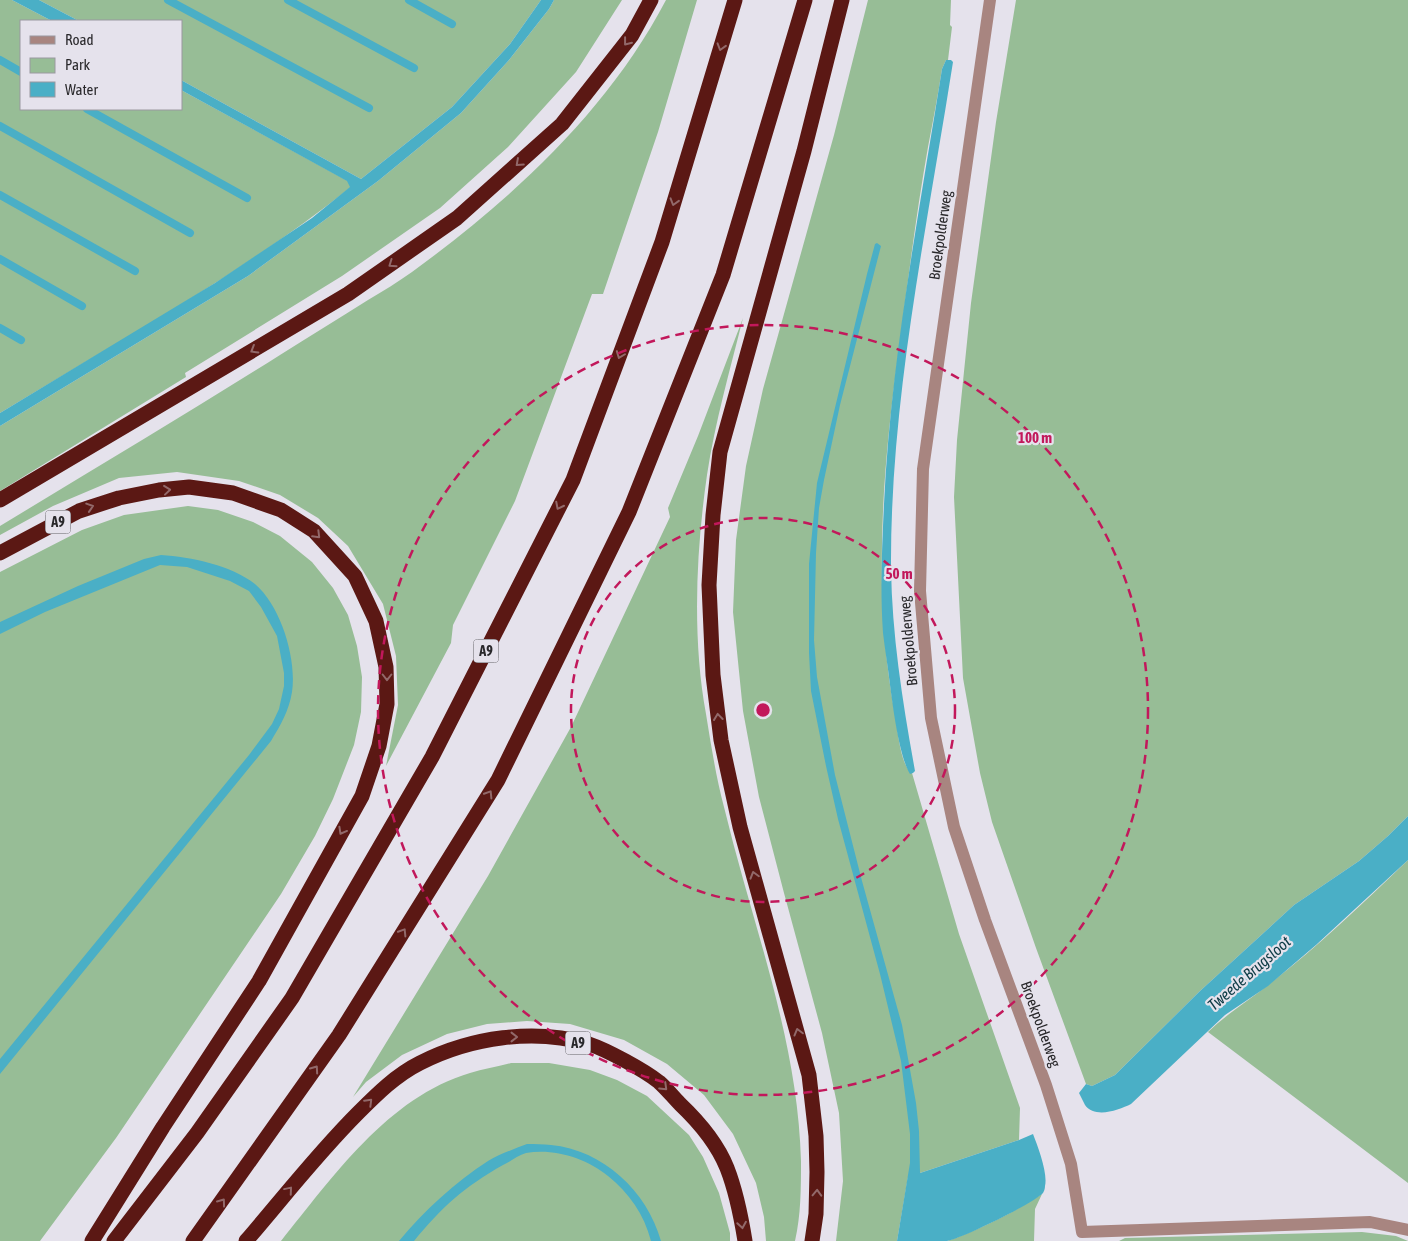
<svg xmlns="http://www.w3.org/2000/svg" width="1408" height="1241" font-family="'Asap Condensed',sans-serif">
  <rect width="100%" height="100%" fill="#e5e2ec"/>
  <path fill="#97bd96" d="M0 0H12L52 21H21V109H181V90L348 181 351 187C242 274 119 341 0 413Z
    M39 0H541L510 44 452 107 361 179 181 80V21H79Z
    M554 0H622L576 72 508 147 440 208 342 276 185 373 186 377 0 491V426L248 276 378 181 461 113 509 60 549 9Z
    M666 0H697L658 132 603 294H592L515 501 453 625 451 643 386 766 398 705 396 656 383 604 348 546 318 518 280 495 239 481 177 472 119 478 53 506 0 535V526C94 469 188 413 280 355 309 337 339 318 368 300 383 291 398 282 412 272 512 199 608 111 666 0Z
    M868 0H951L950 25 952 27 948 60H946L942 69C938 95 933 121 928 147 916 214 908 281 899 349 882 472 872 597 896 720 898 734 901 766 912 773L959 934 1020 1108 1019 1140 908 1177 897 1241H836L843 1181 839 1113 822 1033 784 893 759 797 743 711 733 612 736 540 746 466 763 389 834 135Z
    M1016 0H1408V816L1388 836 1359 861 1294 905 1200 991 1115 1075 1092 1086 1086 1084 1036 948 992 822 980 773 963 678 954 497 957 440 971 303 996 122Z
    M743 318C730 370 715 422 707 475 696 551 692 638 706 714 711 745 716 777 724 807 752 924 798 1039 801 1161 801 1188 801 1215 795 1241H766L764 1217 756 1183 733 1134 704 1095 667 1064 624 1040 570 1024 527 1021 487 1024 447 1034 402 1055 366 1082 353 1097 488 876 571 727 670 517 668 508 698 436Z
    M188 506 218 510 253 522 280 536 312 562 333 588 348 615 357 646 362 677 361 712 354 745 333 799 315 836 281 894 116 1138 40 1241H0V572L82 530 124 515Z
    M1408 860V1183L1208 1032C1228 1013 1247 1002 1268 985 1318 947 1363 903 1408 860Z
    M511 1063H549L590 1070 617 1080 647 1096 689 1135 703 1157 719 1193 730 1233V1241H281C332 1178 388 1097 470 1073 483 1069 497 1067 511 1063Z
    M1042 1194 1035 1209 1034 1241H947C981 1229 1012 1213 1042 1194Z
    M1362 1232 1396 1236 1408 1241H1119L1125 1238Z"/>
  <path fill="#4aafc6" d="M12 0H39L79 21H52Z
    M541 0H554L549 9 509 60 461 113 378 181 248 276 0 426V413L215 283 312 218 350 187 347 181 181 90V80L361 179 452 107 510 44Z
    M946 60H951L953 62C927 228 890 399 891 568 892 637 903 704 915 771L913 773 910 774C899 756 893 707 890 685 888 668 885 650 883 633 880 590 882 547 884 504 891 358 919 213 942 69Z
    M877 243 881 246 840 405 824 480 819 508 816 553 814 640 817 677 835 775 862 881 902 1025 916 1103 919 1131 920 1173 1019 1140 1033 1134C1038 1147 1048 1173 1045 1186 1045 1189 1044 1191 1043 1193 1034 1203 961 1239 947 1241 931 1241 913 1241 897 1241L910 1163V1134L901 1061 880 974 838 819 826 766 811 691 809 653V564L817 483 867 274 875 244Z
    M161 555C191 557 231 565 255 584 281 606 297 659 292 692 289 711 280 726 271 741L0 1074V1059L249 755 272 724 279 709 284 686V673L277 636 261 607 249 591 230 581 187 567 160 565 45 612 0 634V622L78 586 144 559Z
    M1408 816V860L1316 945 1268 986 1225 1015 1131 1104C1119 1110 1095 1119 1085 1105 1083 1101 1081 1097 1079 1093L1086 1084 1092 1086 1115 1075 1200 991 1294 905 1359 861 1388 836Z
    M527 1144C535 1144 543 1144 551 1145 603 1150 647 1191 661 1241H651C644 1214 629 1193 608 1176 586 1158 554 1148 526 1153 518 1155 510 1162 503 1165 464 1187 442 1207 414 1241H399C424 1211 455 1182 488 1161 500 1154 514 1149 527 1144Z"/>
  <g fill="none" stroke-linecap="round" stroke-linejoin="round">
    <path stroke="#4aafc6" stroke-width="8" d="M168 0 369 108
      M288 0 414 68
      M409 0 452 24
      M0 60 21 72
      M87 109 247 198
      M0 126 190 233
      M0 195 135 271
      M0 259 82 306
      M0 328 21 340"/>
    <path stroke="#a88580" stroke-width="12" d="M990 0 923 469 920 591 931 718 954 827 985 920 1046 1085 1071 1164 1082 1232 1370 1222 1408 1230"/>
    <path stroke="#5b1814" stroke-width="15" d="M0 500 348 294 457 218 562 124 632 35 651 0
      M0 553 79 511 119 498 159 490 189 487 233 493 281 510 314 531 355 576 376 621 386 667 387 704 379 746 362 796 259 981 163 1127 92 1241
      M114 1241 197 1133 292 998 432 757 573 480 662 242 735 0
      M193 1241 339 1035 498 780 629 512 723 275 805 0
      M246 1241C283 1198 318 1153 358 1113 377 1094 396 1075 420 1063 471 1037 534 1028 589 1044 607 1050 644 1070 659 1082 667 1089 673 1097 680 1104 699 1122 717 1143 727 1168 736 1191 741 1216 745 1241
      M812 1241 816 1214 817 1172 816 1136 809 1075 740 827 721 740 713 675 709 585 713 515 720 452 804 151 842 0"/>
  </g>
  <defs><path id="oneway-chevron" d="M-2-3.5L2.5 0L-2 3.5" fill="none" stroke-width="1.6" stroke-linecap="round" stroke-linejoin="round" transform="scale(1.25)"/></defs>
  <g stroke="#92696a">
    <use href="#oneway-chevron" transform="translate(627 42) rotate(128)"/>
    <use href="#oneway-chevron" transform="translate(721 47) rotate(107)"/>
    <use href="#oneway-chevron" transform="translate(519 163) rotate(138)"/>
    <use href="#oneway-chevron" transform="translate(674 202) rotate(107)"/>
    <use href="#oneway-chevron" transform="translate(392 264) rotate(145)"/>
    <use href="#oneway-chevron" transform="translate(254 350) rotate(149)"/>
    <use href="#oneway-chevron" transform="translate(620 355) rotate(111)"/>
    <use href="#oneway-chevron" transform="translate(167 490) rotate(-6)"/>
    <use href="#oneway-chevron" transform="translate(559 506) rotate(117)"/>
    <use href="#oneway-chevron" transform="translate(90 507) rotate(-18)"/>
    <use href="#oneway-chevron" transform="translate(317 535) rotate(45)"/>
    <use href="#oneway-chevron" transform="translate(387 677) rotate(90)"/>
    <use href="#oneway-chevron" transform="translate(718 717) rotate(-97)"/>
    <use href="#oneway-chevron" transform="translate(489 794) rotate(-58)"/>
    <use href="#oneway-chevron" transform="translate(342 831) rotate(119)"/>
    <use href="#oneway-chevron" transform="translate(754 875) rotate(-106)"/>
    <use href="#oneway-chevron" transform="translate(403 932) rotate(-58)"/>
    <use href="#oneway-chevron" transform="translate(798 1032) rotate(-105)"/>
    <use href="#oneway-chevron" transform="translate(514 1037)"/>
    <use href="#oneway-chevron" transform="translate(315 1069) rotate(-55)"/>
    <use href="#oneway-chevron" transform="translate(664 1087) rotate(44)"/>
    <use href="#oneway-chevron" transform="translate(369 1102) rotate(-45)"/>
    <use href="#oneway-chevron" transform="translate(289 1190) rotate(-50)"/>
    <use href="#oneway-chevron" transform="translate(817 1193) rotate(-88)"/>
    <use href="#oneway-chevron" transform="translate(222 1202) rotate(-54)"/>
    <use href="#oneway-chevron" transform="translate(742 1225) rotate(81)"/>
  </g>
  <g fill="none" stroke="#c2185b" stroke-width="2.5" stroke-dasharray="9 6">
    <circle cx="763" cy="710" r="192"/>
    <circle cx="763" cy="710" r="385"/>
  </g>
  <g text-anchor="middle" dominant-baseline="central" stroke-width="4.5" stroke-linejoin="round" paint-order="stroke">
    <g fill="#e5e2ec" stroke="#616065" stroke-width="1">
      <rect x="45.5" y="510.5" width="25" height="23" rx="4"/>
      <rect x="473.5" y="639.5" width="25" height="23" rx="4"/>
      <rect x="565.5" y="1031.5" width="25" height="23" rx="4"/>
    </g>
    <g font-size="14" font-weight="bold" fill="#29282b">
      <text x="58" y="522">A9</text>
      <text x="486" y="651">A9</text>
      <text x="578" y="1043">A9</text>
    </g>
    <g font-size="15" fill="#29282b" stroke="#e5e2ec">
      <text transform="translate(940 235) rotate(-82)">Broekpolderweg</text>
      <text transform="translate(908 641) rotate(-95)">Broekpolderweg</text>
      <text transform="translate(1041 1024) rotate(70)">Broekpolderweg</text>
    </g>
    <g font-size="16" font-style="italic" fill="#0e3c46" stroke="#e5e2ec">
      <text transform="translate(1249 973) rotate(-41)">Tweede Brugsloot</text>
    </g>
  </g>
  <circle cx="763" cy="710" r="8" fill="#c2185b" stroke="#e5e2ec" stroke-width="2.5"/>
  <g font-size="15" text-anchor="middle" font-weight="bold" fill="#c2185b" stroke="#e5e2ec" stroke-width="4.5" stroke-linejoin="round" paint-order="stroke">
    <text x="1035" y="443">100 m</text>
    <text x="899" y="579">50 m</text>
  </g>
  <rect x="20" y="20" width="162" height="90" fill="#e5e2ec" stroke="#9a989f"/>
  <rect x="30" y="36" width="25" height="8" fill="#a88580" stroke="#9a989f"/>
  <text x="65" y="45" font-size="15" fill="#29282b">Road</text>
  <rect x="30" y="58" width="25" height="15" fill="#97bd96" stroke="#9a989f"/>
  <text x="65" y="70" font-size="15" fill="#29282b">Park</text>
  <rect x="30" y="82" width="25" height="15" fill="#4aafc6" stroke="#9a989f"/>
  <text x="65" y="95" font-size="15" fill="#29282b">Water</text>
</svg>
